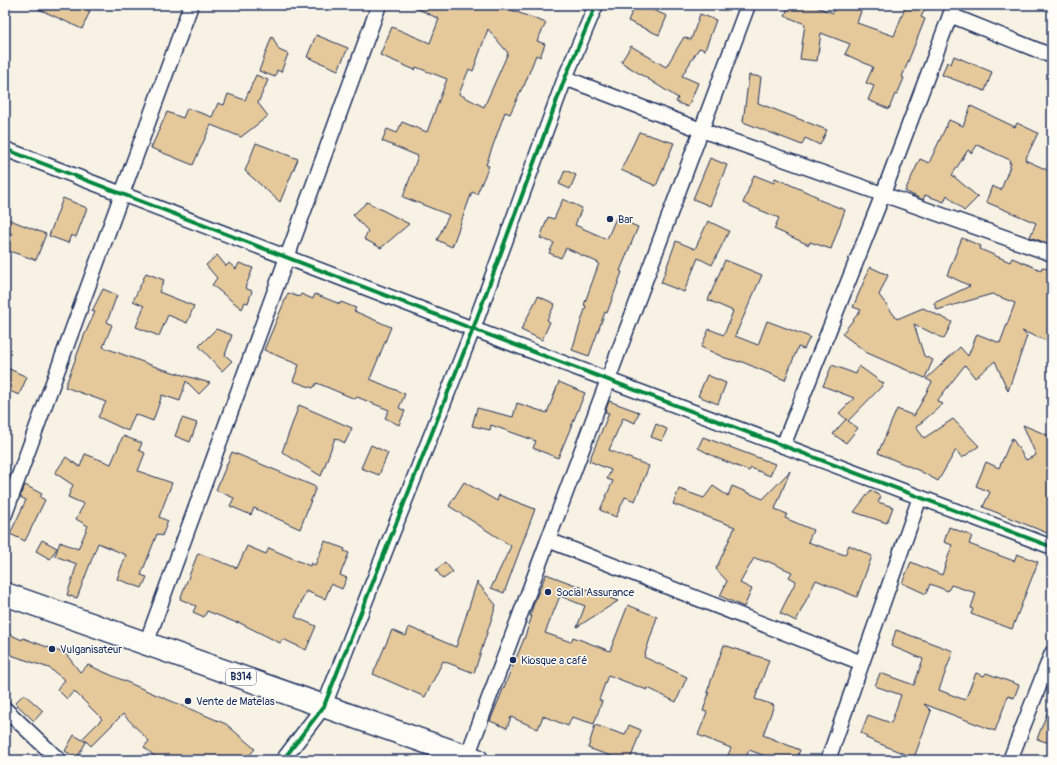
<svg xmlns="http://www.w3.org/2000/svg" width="1057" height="765" font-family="Pangolin,sans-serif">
  <rect width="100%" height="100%" fill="#f8f2e4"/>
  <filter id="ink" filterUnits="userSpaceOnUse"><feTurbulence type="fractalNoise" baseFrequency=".025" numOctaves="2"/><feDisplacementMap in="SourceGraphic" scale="8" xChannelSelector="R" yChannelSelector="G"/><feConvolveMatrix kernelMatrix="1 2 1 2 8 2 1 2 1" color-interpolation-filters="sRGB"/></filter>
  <g filter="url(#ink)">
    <path fill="#e6c99a" stroke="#1b2f5e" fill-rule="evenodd" d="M30 5H77L90 11 82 29Z
      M410 5H498L546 23 537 41 545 44 540 57 536 55 524 86H523L510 114 505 112 486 165 489 166 477 194 472 192 452 247 437 240 449 215 403 197 418 156 382 141 387 129 397 133 402 122 427 132 447 79 416 67 415 70 380 55 392 27 430 43 439 19ZM488 29 508 53 484 107 459 94 469 69 473 71Z
      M635 5H641L667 16 659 35 628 21Z
      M789 5H811L833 13 836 5H863L857 23 894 36 906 5H927L921 17 925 19 902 77 904 78 897 95 895 94 889 109 868 100 874 86 866 83 873 67 845 54 850 44 821 33 817 61 800 59 805 24 785 16Z
      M700 14 716 20 705 50 699 48 682 76 698 83 688 107 676 102 678 98 621 62 631 46 666 67 684 37 691 40Z
      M316 35 348 48 338 70 307 57Z
      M272 36 279 50 288 54 281 72 277 70 275 77 259 71Z
      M954 56 992 72 985 91 942 75 947 62 951 64Z
      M256 75 268 80 258 103 268 116 241 137 211 125 193 165 151 148 167 112 183 118 187 108 212 117 218 103 224 105 228 94 245 100Z
      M749 75 761 77 758 103 827 130 820 145 805 138 802 145 743 122Z
      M971 106 1015 127 1017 123 1038 133 1025 160 1052 172V245L1030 237 1036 223 986 202 992 186 1001 190 1011 163H1009L1010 160 977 145 972 153 968 150 952 175 978 197 964 211 947 195 944 202 925 195 923 200 905 191 920 159 929 163 949 120 963 126Z
      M639 132 674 143 656 186 621 170Z
      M256 143 298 159 280 202 245 171Z
      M710 158 727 165 710 206 693 199Z
      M565 170 576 175 570 189 559 184Z
      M754 175 774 183 775 178 818 197 817 199 845 210 831 249 810 242 809 245 774 229 779 218 743 203Z
      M63 198 87 208 76 237 71 235 68 243 49 236Z
      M563 199 582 208 575 225 607 239 616 218 638 227 620 271 622 272 607 313 605 312 589 356 572 350 586 306 584 305 599 263 566 248 561 258 549 253 554 243 540 238 548 217 554 219Z
      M367 202 409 224 381 248 364 239 368 231 353 215Z
      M5 218 46 234 36 260 6 250 12 234 5 231Z
      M708 221 729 231 712 265 698 258 684 292 661 283 676 241 695 249Z
      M962 238 981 246 980 249 1010 262 1012 258 1041 270 1042 267 1052 271V343L1022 331 1027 336 1008 391 995 361 975 378 965 365 937 401 943 404 916 427 924 438 953 419 979 446 962 458 956 450 938 481 920 471 878 453 897 409 914 416 932 382 926 379 960 347 968 356 977 334 1000 343 1015 303 992 294 937 310 934 303 970 286 947 275Z
      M217 255 226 266 229 263 236 269 239 263 253 268 245 288 252 291 248 303 245 302 242 309 212 285 217 278 206 265Z
      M725 260 762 275 735 336 758 345 767 321 810 337 804 349 798 347 785 380 740 361V362L725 358 701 347 709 329 724 335 733 311 708 300Z
      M870 267 888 275 879 295 897 319 923 308 952 322 944 339 914 324 924 356 933 360 925 378 865 352V351L842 334 861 310 853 307Z
      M146 273 164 280 159 292 194 306 187 323 168 315 159 336 136 327 144 306 133 301Z
      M103 289 117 295 107 322 112 325 103 347 159 368 210 383 199 394 186 381 180 401 162 395 153 421 135 414 128 431 98 417 106 402 65 387 84 336 95 312 92 311Z
      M288 293 299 297 301 294 313 299 315 294 340 304 341 302 356 308 354 311 391 327 370 379 405 394 399 408 405 411 399 425 385 418 389 410 357 397 355 399 317 383 313 388 293 381 299 365 264 350Z
      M538 296 555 304 547 320 550 322 542 340 521 330Z
      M216 329 232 335 225 355 232 361 222 371 199 346Z
      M832 365 856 374 859 366 884 384 848 421 858 428 846 443 833 434 846 419 847 420 839 413 854 398 823 386Z
      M5 367 27 377 19 395 5 389Z
      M707 375 726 383 718 404 698 396Z
      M559 382 585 393 558 458 533 448 536 441 491 425 490 430 472 426 477 408 513 417 517 403 547 413Z
      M609 401 639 412 635 423 623 418 609 450 649 466 635 501 625 497 616 517 600 510 613 481 607 479 611 470 589 461 609 413 605 412Z
      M299 405 352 428 345 443 335 438 321 476 282 452Z
      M182 418 197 423 190 442 175 436Z
      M656 424 667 429 662 441 651 437Z
      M1023 425 1052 437V535L983 507 990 492 976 486 986 462 999 468 1012 438 1026 460 1036 455Z
      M123 436 142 443 139 450 145 453 138 471 172 483 159 517 168 521 162 536 157 534 141 575 147 577 142 588 117 579 126 555 98 543 77 598 67 595 77 564 55 556 60 542 78 549 88 526 76 519 84 504 68 497 73 485 55 473 66 457 80 467 85 454 111 464Z
      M703 437 775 464 770 476 751 468 749 471 717 458 698 448Z
      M371 445 388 453 379 475 361 468Z
      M232 452 316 487 300 529 254 508 251 515 230 506 234 498 216 490Z
      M790 471 775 509 787 514 785 518 813 530 808 542 845 555 849 545 872 556 857 597 816 580 796 621 780 613 796 581 789 577 792 572 767 561V562L754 558 740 583 752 589 744 607 720 596 727 581 716 569 735 527 673 504 679 489 704 498 713 486 728 496 732 486 763 499Z
      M464 482 497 501 499 495 535 509 504 593 491 588 511 546 449 506Z
      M25 485 42 494 40 497 45 500 25 541 10 534 26 500 20 497Z
      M871 490 881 497 878 502 893 507 887 523 854 512Z
      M949 527 972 536 969 544 1014 561 1017 554 1038 562 1012 629 971 614 973 609 971 608 976 593 951 585 948 591 930 584 926 594 902 583 911 562 942 575 952 545 944 542Z
      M42 540 57 548 50 559 36 551Z
      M325 541 345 549 344 551 349 553 340 575 347 578 342 589 331 584 325 599 306 591 295 617 316 626 306 650 283 639 280 643 238 622 237 623 207 611 204 617 193 612 196 606 180 599 198 553 237 568 247 546 266 554 269 548 310 566 311 563 315 565Z
      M445 562 453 572 443 579 436 570Z
      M546 574 618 601 577 627 585 606 560 596 545 633 571 642 573 637 610 651 628 605 657 617 644 657 687 677 676 702 648 688 647 690 608 675 599 700 602 701 594 724 572 717 568 726 543 716 538 729 511 717 507 728 490 721 524 639 532 616H530L534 603Z
      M477 582 496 605 474 673 443 661 425 697 373 674 392 630 406 636 409 627 456 647Z
      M896 630 953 651 939 690 965 700 976 673 984 676 986 673 1019 685 1014 698 1008 696 995 731 924 704 931 711 914 758 866 738 867 736 861 733 868 715 891 723 901 695 875 686 880 673 914 685 923 659 891 646Z
      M5 632 22 640 23 638 66 654 80 672 88 665 152 693 226 724 255 749 245 760H159L144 747 149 741 123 714 91 746 83 738 102 719 74 691 67 699 57 689 65 680 49 668 5 653Z
      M724 645 769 660 755 699 774 705 763 735 800 750 796 760H776L749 750 745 760H726L731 748 698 735 707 712 703 711 709 693 707 692Z
      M24 694 43 711 34 721 15 703Z
      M1051 703 1052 704V744L1037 739Z
      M595 725 625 735 629 725 641 730 630 760H622L588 748Z
      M74 735 86 742 77 758 65 751Z"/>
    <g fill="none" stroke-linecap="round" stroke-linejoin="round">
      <defs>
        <path id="minor" d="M950 15 1052 56
          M565 78 701 130 1052 254
          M5 149 473 329 1052 547
          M783 446 883 194 954 5
          M5 514 191 5
          M548 540 862 663
          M146 644 379 5
          M5 709 59 760
          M467 757 748 5
          M283 760 324 706 473 329 565 78 596 5
          M828 760 920 497
          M1010 760 1052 653"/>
        <path id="primary" d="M5 594 477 760"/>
      </defs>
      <use href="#minor" stroke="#1b2f5e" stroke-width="17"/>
      <use href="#primary" stroke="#1b2f5e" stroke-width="25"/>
      <use href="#minor" stroke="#fdfcf7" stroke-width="14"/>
      <use href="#primary" stroke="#fdfcf7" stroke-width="22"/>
      <defs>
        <path id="cycleway" d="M5 149 473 329 1052 547
          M283 760 324 706 473 329 565 78 596 5"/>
      </defs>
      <use href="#cycleway" stroke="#fdfcf7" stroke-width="6"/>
      <use href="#cycleway" stroke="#00873e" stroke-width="4"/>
    </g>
  </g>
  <g fill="#1b2f5e" stroke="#fdfcf7" stroke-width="1.5">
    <circle cx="610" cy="219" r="4"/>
    <circle cx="548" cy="592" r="4"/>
    <circle cx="52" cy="649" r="4"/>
    <circle cx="513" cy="660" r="4"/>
    <circle cx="188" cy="701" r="4"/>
  </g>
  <g text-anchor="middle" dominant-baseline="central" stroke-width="3" stroke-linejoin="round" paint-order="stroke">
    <rect fill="#fdfcf7" stroke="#5f6c8c" stroke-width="1" x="226" y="669" width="30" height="16" rx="3"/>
    <g font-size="10" font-weight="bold" fill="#1b2f5e">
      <text x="241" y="677">B314</text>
    </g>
    <g font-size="11" fill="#1b2f5e" stroke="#fdfcf7" text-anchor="start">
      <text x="618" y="219">Bar</text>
      <text x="556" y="592">Social Assurance</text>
      <text x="60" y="649">Vulganisateur</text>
      <text x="521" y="660">Kiosque a café</text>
      <text x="196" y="701">Vente de Matelas</text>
    </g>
  </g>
  <rect width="1057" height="765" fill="none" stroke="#fdfcf7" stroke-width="20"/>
  <rect x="10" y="10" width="1037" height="745" fill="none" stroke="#1b2f5e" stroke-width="1.5" filter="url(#ink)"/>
</svg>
